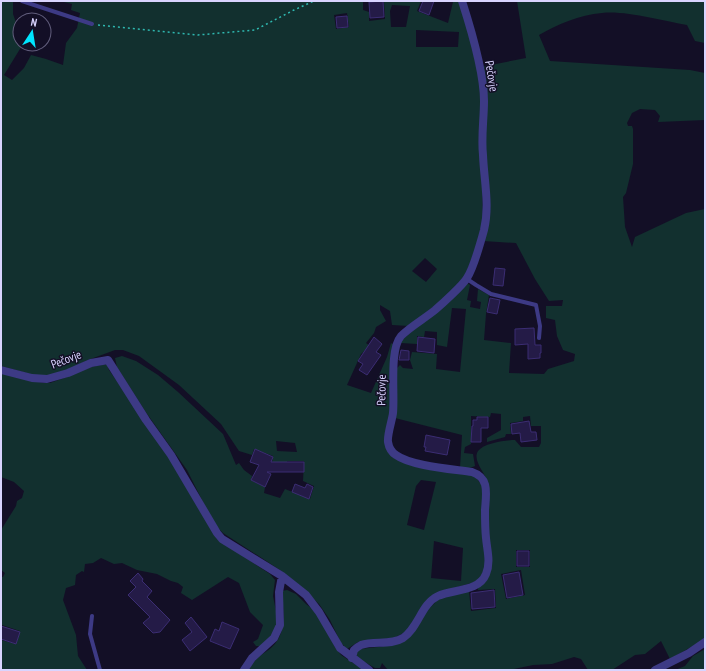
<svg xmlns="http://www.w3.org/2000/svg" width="706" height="671" font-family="'PT Sans Narrow',sans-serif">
  <rect width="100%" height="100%" fill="#130f26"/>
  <path fill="#12302f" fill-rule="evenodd" d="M1 1H13V14L20 34V44H23L4 75 12 80 24 68 31 55 46 59 63 65 66 43 77 28 80 13 71 10 72 4 60 1H363V10L369 12V21L385 19 384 1H421L417 11 448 23 453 2 451 1H460L467 24 481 87 486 205 479 240 464 278 442 300 409 326 392 325 390 311 380 305V310L386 321 376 327 374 333 366 343 370 346 361 354 347 385 371 393 387 357 391 343 394 345 390 453 475 476 483 487 486 558 483 576 475 582 447 590 409 630 394 638 358 642 347 649 341 643 330 620 319 604 304 590 280 570 223 533 214 524 187 470 145 411 117 367 115 358 122 356 136 361 158 375 178 392 223 434 236 465 239 463 244 470 252 476 251 480 265 487 264 493 280 498 285 489 310 499 314 486 303 481 304 461H287V464H272L273 456 254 449 252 455 239 451 221 424 179 385 139 356 123 350H115L88 360 61 374 45 378 1 366ZM392 5 410 6 406 27H391L390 11ZM347 13 349 27 336 29 334 15ZM416 30 459 32 458 47H416ZM425 258 437 269 426 282 412 271ZM276 441 295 443 297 452 277 451ZM421 480 436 482 424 530 407 525 416 486ZM434 541 463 548 461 581 431 578Z
    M517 1H705V43L695 41 687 25C664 21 624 10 602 13 579 15 558 24 539 35L550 61 690 70 705 73V120L658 122 660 116 655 110 640 109 632 113 627 123 628 126H632L633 129V164L626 193 623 197 625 227 632 247 635 237 686 213 705 209V639L670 659 661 641 645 654 635 655 612 670H588L581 659 574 657 552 664 533 665 509 670H388L382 663 380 668H375L356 657 357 651 360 649 386 646 398 642 422 618 437 599 469 591 471 611 496 608 495 589 478 590V588L487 580C487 555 488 531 488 506 488 499 489 490 487 482 486 473 472 461 478 451 484 443 506 440 515 440L521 447H539L541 443V426H531L530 416 523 417V421L510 423 511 434H506L505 437 487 442V438L501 430V414L491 413 490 417 471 416V444L465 447 464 453 473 454 475 466 467 469 460 468 462 435 395 418 397 368 400 365 403 368 413 369 410 360 412 352 437 354 436 369 460 372 466 309 452 308 447 347 437 345V332L425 331 424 337 417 336V344L401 343V341L467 283 470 285 467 300 471 301 470 307 480 309 481 302 477 301 478 289 489 295 486 314 484 340 511 343 509 373 544 374 548 369 574 361 575 354 563 350 557 336 555 320 546 318V306H562L563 300 549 301 535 279 516 243 483 241 481 67 526 58ZM516 550H530V567H516ZM521 570 525 595 506 599 501 574Z
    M107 364 109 370 169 456 217 539 270 574 275 580 273 596 277 616 276 630 263 646H256L253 642 258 639 263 625 250 612 239 583 228 577 192 600 181 593 183 587 178 583 171 581 157 574 137 570 122 563 114 564 101 558 93 563 85 564 84 572 82 571 76 575 75 585 66 588 63 600 76 635 78 656 87 670H1V640L16 644 20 631 2 625 1 628V577H3L5 573 1 570V530L16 506 17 501 22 498 24 491 14 482 1 477V373L43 383H50L64 378 91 367Z
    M287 590 296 594 306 604 318 613 335 647 341 655 364 670H249C255 657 261 656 271 648 288 633 283 611 282 591Z
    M705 649V670H675L685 666 693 656Z"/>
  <path fill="#241b47" stroke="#3b2d73" d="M383 1 384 17 370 18 369 2Z
    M423 1H434L429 15 419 11Z
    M347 16 348 27 337 28 336 17Z
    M495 268 505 269 503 286 493 285Z
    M490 298 500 300 497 314 487 312Z
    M534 328 535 345H541V353H540V358L528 359V344L515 345V329Z
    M374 337 382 344 376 352 381 355 367 375 359 370 363 364 358 361Z
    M418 337 435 339 434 353 417 351Z
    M401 350 409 351V360H399Z
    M477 417H488V428H481V442H471L472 426H473V420H477Z
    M529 421 531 432H536L537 440 521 442 520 433 512 434 511 424Z
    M426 435 450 440 447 455 425 451 426 447H424Z
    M255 449 273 457 271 462H304V472H267L271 474 265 487 251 480 259 465 250 462Z
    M295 484 305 488 307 484 313 487 309 499 292 492Z
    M517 551H529V566H517Z
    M519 572 523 595 507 598 503 575Z
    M138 573 143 579 142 581 152 591 147 597 170 620 160 632 153 633 143 623 150 617 128 595 136 587 130 581Z
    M494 590 495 607 472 609 471 593Z
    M191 617 207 637 190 651 182 640 192 632 185 623Z
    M222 622 239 629 230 649 210 641 215 629 219 631Z
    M1 626 20 632 16 644 1 639Z"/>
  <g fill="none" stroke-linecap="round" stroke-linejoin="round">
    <path stroke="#2fb8b0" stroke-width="1.5" stroke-dasharray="2 3" stroke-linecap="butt" d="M98 25 198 35 255 30 294 10 314 1"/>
    <path stroke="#3d3a85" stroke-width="4" d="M22 1 92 24
      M467 279 476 285 491 294 536 305 540 326 539 338
      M92 616 90 634 100 670"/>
    <path stroke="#3d3a85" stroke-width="8" d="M1 370 32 378 47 379 68 373 91 363 108 360 146 420 171 455 217 533 222 539 282 576 306 595 319 612 340 648 369 670
      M352 658 354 650C356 648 359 646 361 645 374 640 390 646 403 638 419 627 421 604 438 596 453 589 479 592 486 574 491 562 487 550 486 538 485 529 485 519 485 510 486 494 490 478 472 472 452 469 411 466 396 455 391 452 389 448 388 442 387 435 392 421 393 413 395 394 389 350 401 336 411 326 424 319 435 310 442 304 463 285 467 278 473 269 481 241 484 230 490 205 484 181 483 155 481 137 484 119 484 101 484 72 471 29 462 1
      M244 670 252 658 274 638 280 625 279 592 282 576
      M655 670 689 653 705 642"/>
  </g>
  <g text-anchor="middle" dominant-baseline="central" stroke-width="3" stroke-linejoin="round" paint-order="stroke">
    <g font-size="12" fill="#d9d4ff" stroke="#130f26">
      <text transform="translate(492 76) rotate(81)">Pečovje</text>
      <text transform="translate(66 359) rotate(-21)">Pečovje</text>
      <text transform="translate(381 390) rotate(-89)">Pečovje</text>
    </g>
  </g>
  <rect width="706" height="671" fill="none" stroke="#d9d4ff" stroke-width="4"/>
  <g transform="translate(32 32) rotate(12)"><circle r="19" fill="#130f26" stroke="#625e7d"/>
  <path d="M0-3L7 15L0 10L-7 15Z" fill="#00e5ff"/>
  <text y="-6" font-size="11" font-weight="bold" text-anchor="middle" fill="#d9d4ff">N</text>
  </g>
</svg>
